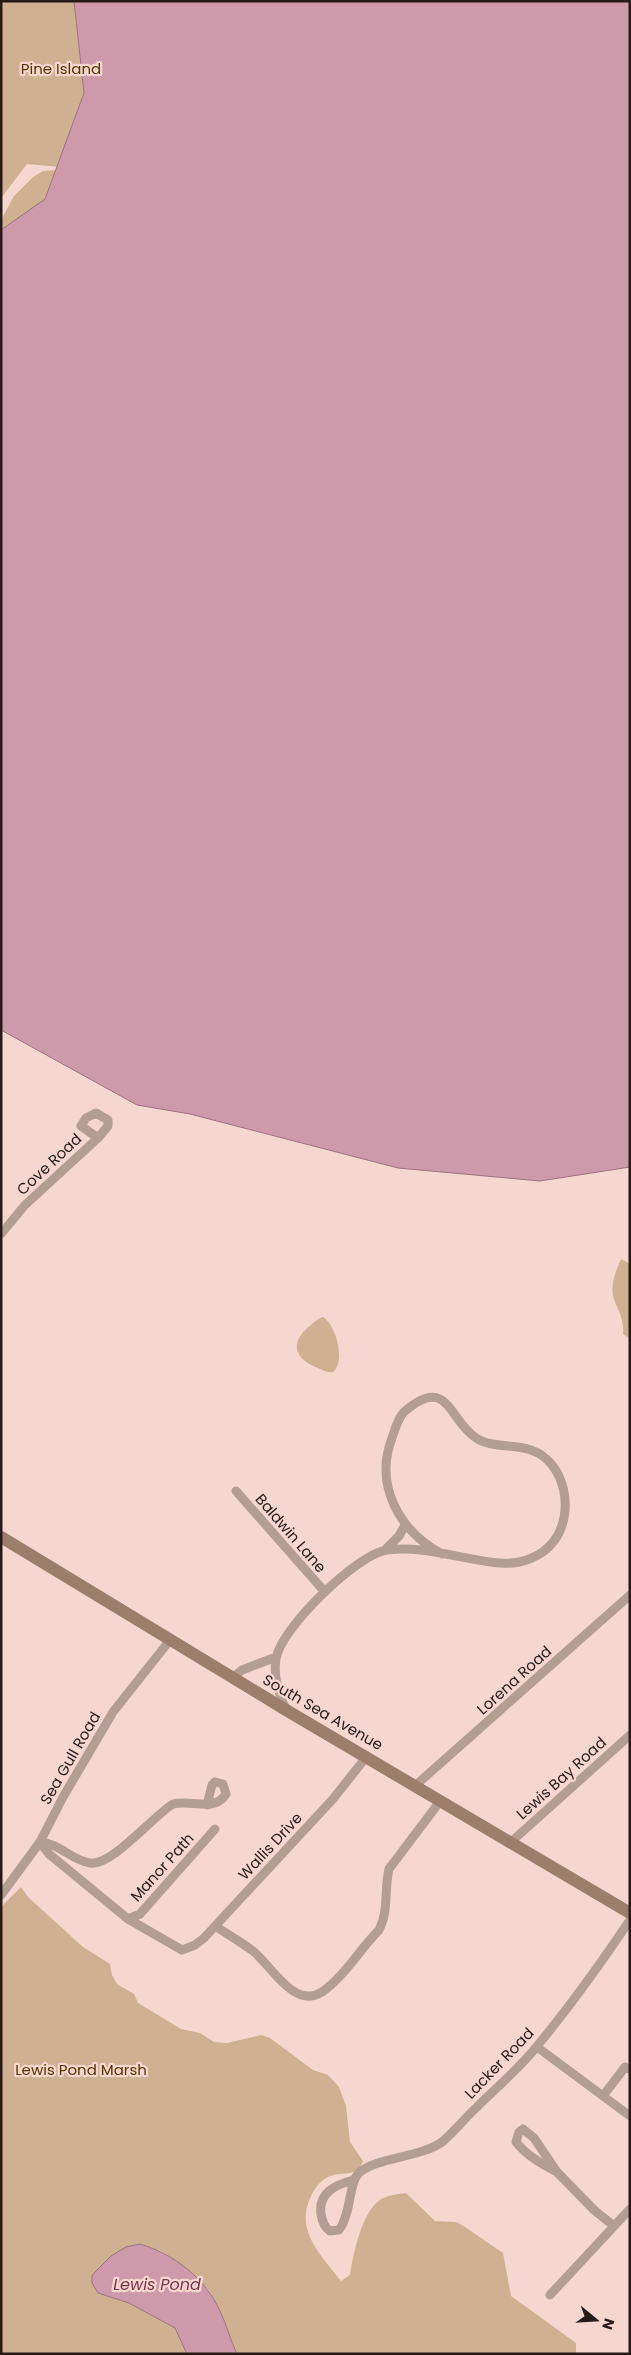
<svg xmlns="http://www.w3.org/2000/svg" width="631" height="2355" font-family="Poppins,sans-serif">
  <rect width="100%" height="100%" fill="#f5d7d0"/>
  <path fill="#cfb191" d="M1 1H119L103 171 27 164 1 198Z
    M56 170 1 313V220L14 196 33 177 43 171Z
    M621 1259 630 1264V1339L623 1334C624 1321 620 1314 615 1302 609 1287 615 1273 621 1259Z
    M323 1317C336 1324 346 1362 333 1372 326 1373 323 1370 318 1368 294 1359 289 1342 310 1326 314 1322 317 1319 323 1317Z
    M21 1887 28 1897 83 1947 110 1964 112 1975 117 1984 134 1994 138 2003 181 2029 200 2033 214 2042 227 2043 261 2035 270 2038 313 2070 328 2075 339 2087 346 2106 350 2142 363 2161C357 2178 343 2171 331 2176 321 2179 317 2186 312 2194 293 2229 321 2255 341 2281L350 2275C353 2254 362 2212 380 2200 387 2195 398 2194 406 2193L435 2221 456 2222 462 2225 503 2253 511 2296 576 2343V2354H237L210 2292 194 2275 159 2250 98 2293 129 2303 175 2328 187 2354H1V1907Z"/>
  <path fill="#cf99ac" stroke="#9c7380" d="M74 1H630V1167L540 1181 398 1168 190 1114 137 1105 1 1030V230L45 199 84 93Z
    M140 2244C174 2254 205 2278 220 2311 227 2325 230 2340 237 2354H187L175 2328 129 2303 98 2293 92 2283V2275L111 2256 126 2247Z"/>
  <g fill="none" stroke-linecap="round" stroke-linejoin="round">
    <path stroke="#b49e92" stroke-width="9" d="M1 1234 25 1205 98 1138 108 1126V1120L96 1113 86 1118 81 1126 98 1138
      M236 1491 325 1592
      M385 1550 399 1536 405 1525
      M232 1678 242 1670 276 1657
      M286 1710C279 1693 273 1677 276 1659 280 1629 357 1554 387 1550 425 1545 463 1560 500 1563 520 1565 542 1557 554 1541 575 1513 566 1462 531 1450 514 1444 491 1448 476 1438 449 1421 448 1373 404 1412 398 1418 395 1429 392 1438 374 1485 399 1531 442 1554
      M416 1785 630 1595
      M40 1842 49 1854 128 1919 182 1950 195 1945 204 1938 333 1799 367 1756
      M40 1842C59 1843 71 1860 90 1863 111 1867 153 1816 173 1804 191 1799 214 1813 226 1794L223 1784 215 1782 212 1785 207 1805
      M511 1842 630 1735
      M1 1895 40 1842 63 1797 113 1712 170 1640
      M128 1919 140 1914 215 1829
      M215 1926C227 1934 241 1942 253 1951 271 1965 294 2010 322 1992 344 1977 360 1949 379 1930 389 1911 384 1890 389 1869L441 1800
      M537 2047 603 2096
      M630 2069 625 2067 603 2096 630 2116
      M523 2129 534 2138 557 2172C542 2164 527 2156 516 2142L519 2132Z
      M557 2172 594 2210 614 2226
      M353 2180C335 2185 318 2193 321 2214 322 2221 324 2227 330 2231L339 2230C351 2215 349 2183 358 2174 374 2157 420 2158 442 2142 454 2132 465 2118 477 2107 497 2087 520 2068 538 2045 571 2005 601 1963 630 1920
      M550 2295 630 2209"/>
    <path stroke="#9d7e6d" stroke-width="12" d="M1 1537 286 1710 630 1913"/>
  </g>
  <g text-anchor="middle" dominant-baseline="central" stroke-width="4.5" stroke-linejoin="round" paint-order="stroke">
    <g font-size="15" fill="#573300" stroke="#f5d7d0">
      <text x="61" y="68">Pine Island</text>
      <text x="81" y="2069">Lewis Pond Marsh</text>
    </g>
    <g font-size="15" fill="#261b19" stroke="#f5d7d0">
      <text transform="translate(49 1164) rotate(-43)">Cove Road</text>
      <text transform="translate(291 1533) rotate(49)">Baldwin Lane</text>
      <text transform="translate(514 1680) rotate(-42)">Lorena Road</text>
      <text transform="translate(323 1712) rotate(30)">South Sea Avenue</text>
      <text transform="translate(70 1758) rotate(-60)">Sea Gull Road</text>
      <text transform="translate(561 1778) rotate(-42)">Lewis Bay Road</text>
      <text transform="translate(270 1846) rotate(-47)">Wallis Drive</text>
      <text transform="translate(162 1867) rotate(-48)">Manor Path</text>
      <text transform="translate(499 2063) rotate(-46)">Lacker Road</text>
    </g>
    <g font-size="16" font-style="italic" fill="#76344f" stroke="#f5d7d0">
      <text x="157" y="2284">Lewis Pond</text>
    </g>
  </g>
  <rect width="631" height="2355" fill="none" stroke="#261b19" stroke-width="5"/>
  <g transform="translate(596 2320) rotate(108)" stroke="#f5d7d0" stroke-width="4" paint-order="stroke">
  <path d="M0-4L9 19L0 12L-9 19Z" fill="#261b19"/>
  <text y="-8" font-size="14" font-weight="bold" text-anchor="middle" fill="#261b19">N</text>
  </g>
</svg>
